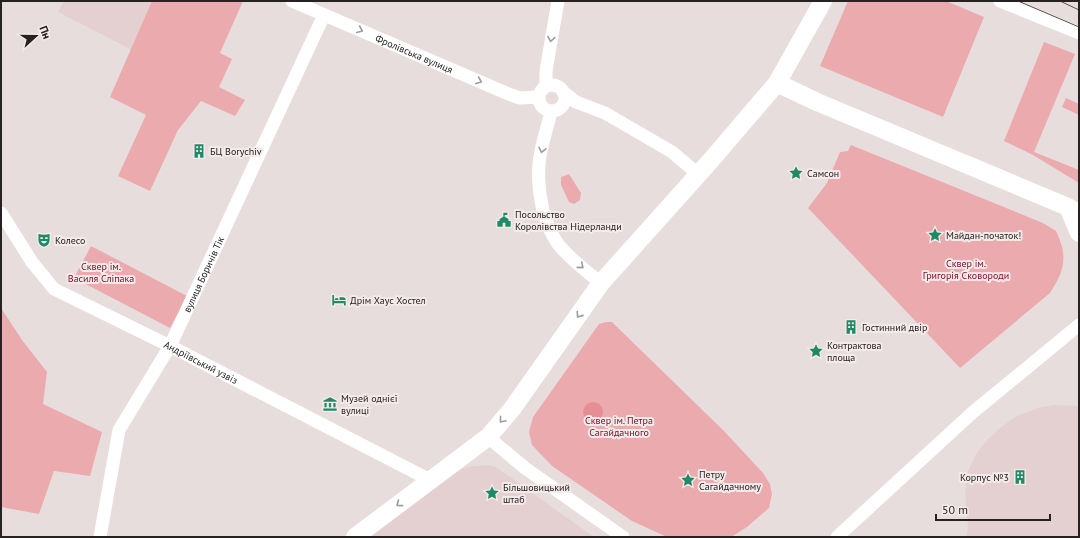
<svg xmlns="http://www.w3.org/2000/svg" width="1080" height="538" font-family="'PT Sans',sans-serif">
  <rect width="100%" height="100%" fill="#e8dddd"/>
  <path fill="#e4d0d1" d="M64 1H243L134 51 58 12Z
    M1053 405 1079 406V537H966L968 528 965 491 968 471 976 454 985 442 1001 427 1017 416 1038 408Z
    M487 465 496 467 594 537H370L460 470 468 467Z"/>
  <path fill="#ebabae" d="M152 1H243L220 53 232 59 219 87 245 100 235 116 201 101 178 130 150 191 118 176 146 115 110 97Z
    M848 1H946L984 17 943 117 820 66Z
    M1044 42 1075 54 1034 152 1079 170V183L1033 155 1004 141Z
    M1066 98 1079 104V115L1062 107Z
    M851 145 1043 223 1056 231C1068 256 1065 270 1050 293L960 368 808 208 827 183 840 152 848 151Z
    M569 174 581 193 580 200 574 204 569 202 561 185V177Z
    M91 246 187 296 170 328 74 278Z
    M1 308 22 340 47 372 43 404 102 432 90 476 54 471 39 514 1 507Z
    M606 322H612L615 325 724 431 763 473 770 484 772 494 769 508 747 527 731 537H667L632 521 552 466 532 445 529 432 533 417 599 324Z"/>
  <path fill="#e78e94" d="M583 412a10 10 0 1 1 20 0a10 10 0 1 1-20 0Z"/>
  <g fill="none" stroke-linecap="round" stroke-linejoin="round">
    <g stroke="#fff" stroke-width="13">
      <path id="s1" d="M292 1 511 95 520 98 538 97"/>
      <path d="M1000 1 1079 33"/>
      <circle cx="552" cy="98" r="13"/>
      <path d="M546 86V71L558 1"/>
      <path d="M563 92 576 102 605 113 672 152 698 174"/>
      <path d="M551 112C547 129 540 148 539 165 537 191 543 223 558 244 570 259 586 271 601 283"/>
      <path id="s2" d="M1 213 32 262 54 289 170 346 430 480"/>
      <path d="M488 437 525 468 623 537"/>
      <path id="s3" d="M100 537 119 430 170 346 324 15"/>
      <path d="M837 537 972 413 1079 325"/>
    </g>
    <path stroke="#fff" stroke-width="18" d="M777 83 817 102 1068 207 1079 214
      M1068 207 1079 233
      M355 537 488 437 512 409 601 283 712 159 777 83 823 1"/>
    <path stroke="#565050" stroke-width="1" d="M1018 1 1079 27
      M1060 1 1079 10"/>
  </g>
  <defs><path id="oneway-chevron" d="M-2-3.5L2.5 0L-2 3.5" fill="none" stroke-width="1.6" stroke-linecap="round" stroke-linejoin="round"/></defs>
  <g stroke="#9d9c9c">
    <use href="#oneway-chevron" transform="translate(360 30) rotate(23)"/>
    <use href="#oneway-chevron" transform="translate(551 39) rotate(99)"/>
    <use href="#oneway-chevron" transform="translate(479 81) rotate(23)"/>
    <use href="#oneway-chevron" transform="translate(542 150) rotate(103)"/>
    <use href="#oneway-chevron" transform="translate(581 266) rotate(40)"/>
    <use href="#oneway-chevron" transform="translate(579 315) rotate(125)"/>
    <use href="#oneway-chevron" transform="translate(502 420) rotate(130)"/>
    <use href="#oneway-chevron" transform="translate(399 504) rotate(143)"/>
  </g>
  <defs>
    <symbol id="building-bare" viewBox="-9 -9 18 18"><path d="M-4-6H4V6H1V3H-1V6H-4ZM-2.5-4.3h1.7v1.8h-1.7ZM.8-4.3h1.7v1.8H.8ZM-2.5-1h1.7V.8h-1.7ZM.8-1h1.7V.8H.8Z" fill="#208a68" stroke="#f5eaea" stroke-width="2.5" paint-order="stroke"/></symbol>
    <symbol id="sight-bare" viewBox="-9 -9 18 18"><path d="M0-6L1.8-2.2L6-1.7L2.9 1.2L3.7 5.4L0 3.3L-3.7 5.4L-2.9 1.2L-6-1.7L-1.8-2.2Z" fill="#208a68" stroke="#f5eaea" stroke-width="2.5" paint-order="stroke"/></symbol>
    <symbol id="civic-bare" viewBox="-9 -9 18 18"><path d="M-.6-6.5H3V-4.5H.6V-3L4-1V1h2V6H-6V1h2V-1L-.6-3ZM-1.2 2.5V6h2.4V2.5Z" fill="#208a68" stroke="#f5eaea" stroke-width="2.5" paint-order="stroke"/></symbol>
    <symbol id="theatre-bare" viewBox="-9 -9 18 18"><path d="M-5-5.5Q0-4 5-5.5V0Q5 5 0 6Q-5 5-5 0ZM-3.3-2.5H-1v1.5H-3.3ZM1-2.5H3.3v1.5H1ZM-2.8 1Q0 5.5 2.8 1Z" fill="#208a68" stroke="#f5eaea" stroke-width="2.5" paint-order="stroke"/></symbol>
    <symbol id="hotel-bare" viewBox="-9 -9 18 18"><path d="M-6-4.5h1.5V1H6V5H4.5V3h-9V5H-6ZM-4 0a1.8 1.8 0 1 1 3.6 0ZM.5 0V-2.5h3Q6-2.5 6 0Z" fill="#208a68" stroke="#f5eaea" stroke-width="2.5" paint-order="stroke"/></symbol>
    <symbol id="museum-bare" viewBox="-9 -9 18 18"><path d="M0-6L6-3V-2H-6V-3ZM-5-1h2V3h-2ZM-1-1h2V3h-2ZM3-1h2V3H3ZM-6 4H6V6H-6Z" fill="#208a68" stroke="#f5eaea" stroke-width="2.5" paint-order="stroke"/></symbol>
  </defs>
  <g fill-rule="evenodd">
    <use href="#building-bare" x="189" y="141" width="20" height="20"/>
    <use href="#sight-bare" x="786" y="163" width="20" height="20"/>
    <use href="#civic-bare" x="494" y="210" width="20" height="20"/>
    <use href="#sight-bare" x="925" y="225" width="20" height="20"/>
    <use href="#theatre-bare" x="34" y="230" width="20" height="20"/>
    <use href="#hotel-bare" x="329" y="290" width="20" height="20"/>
    <use href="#building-bare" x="841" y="317" width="20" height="20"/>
    <use href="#sight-bare" x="806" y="341" width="20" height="20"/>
    <use href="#museum-bare" x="320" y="394" width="20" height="20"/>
    <use href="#building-bare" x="1010" y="467" width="20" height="20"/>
    <use href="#sight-bare" x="678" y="470" width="20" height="20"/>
    <use href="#sight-bare" x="482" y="483" width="20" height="20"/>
  </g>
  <g text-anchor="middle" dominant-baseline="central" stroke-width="4" stroke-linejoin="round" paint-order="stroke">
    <g font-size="10" fill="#262222" stroke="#f5eaea">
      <text stroke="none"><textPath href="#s1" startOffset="133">Фролівська вулиця</textPath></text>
      <text stroke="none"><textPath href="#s3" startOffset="286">вулиця Боричів Тік</textPath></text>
      <text stroke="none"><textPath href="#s2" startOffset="257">Андріївський узвіз</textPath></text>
    </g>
    <g font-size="10" fill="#262222" stroke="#f5eaea" text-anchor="start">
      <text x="210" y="151">БЦ Borychiv</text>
      <text x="807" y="173">Самсон</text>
      <text x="515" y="214">Посольство<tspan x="515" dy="12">Королівства Нідерланди</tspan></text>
      <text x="946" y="235">Майдан-початок!</text>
      <text x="55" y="240">Колесо</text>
      <text x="350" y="300">Дрім Хаус Хостел</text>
      <text x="862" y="327">Гостинний двір</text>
      <text x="827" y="345">Контрактова<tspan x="827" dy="12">площа</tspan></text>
      <text x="341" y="398">Музей однієї<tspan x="341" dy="12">вулиці</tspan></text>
      <text x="699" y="474">Петру<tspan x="699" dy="12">Сагайдачному</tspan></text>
      <text x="1009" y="477" text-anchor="end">Корпус №3</text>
      <text x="503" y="487">Більшовицький<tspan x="503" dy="12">штаб</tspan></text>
    </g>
    <g font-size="10" fill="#780c26" stroke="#f5eaea">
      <text x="966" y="263">Сквер ім.<tspan x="966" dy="12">Григорія Сковороди</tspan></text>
      <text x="101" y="266">Сквер ім.<tspan x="101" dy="12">Василя Сліпака</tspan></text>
      <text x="619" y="420">Сквер ім. Петра<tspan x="619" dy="12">Сагайдачного</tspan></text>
    </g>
  </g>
  <rect width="1080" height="538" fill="none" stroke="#262222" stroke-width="4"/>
  <g transform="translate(36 36) rotate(69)" stroke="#f5eaea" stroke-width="3" paint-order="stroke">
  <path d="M0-3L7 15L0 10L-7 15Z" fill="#262222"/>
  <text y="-6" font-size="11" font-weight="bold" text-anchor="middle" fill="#262222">Пн</text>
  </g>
  <path d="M936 514v6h114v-6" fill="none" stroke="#262222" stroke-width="2"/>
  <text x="942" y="514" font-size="12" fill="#262222" stroke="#f5eaea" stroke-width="3" paint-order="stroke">50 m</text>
</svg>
